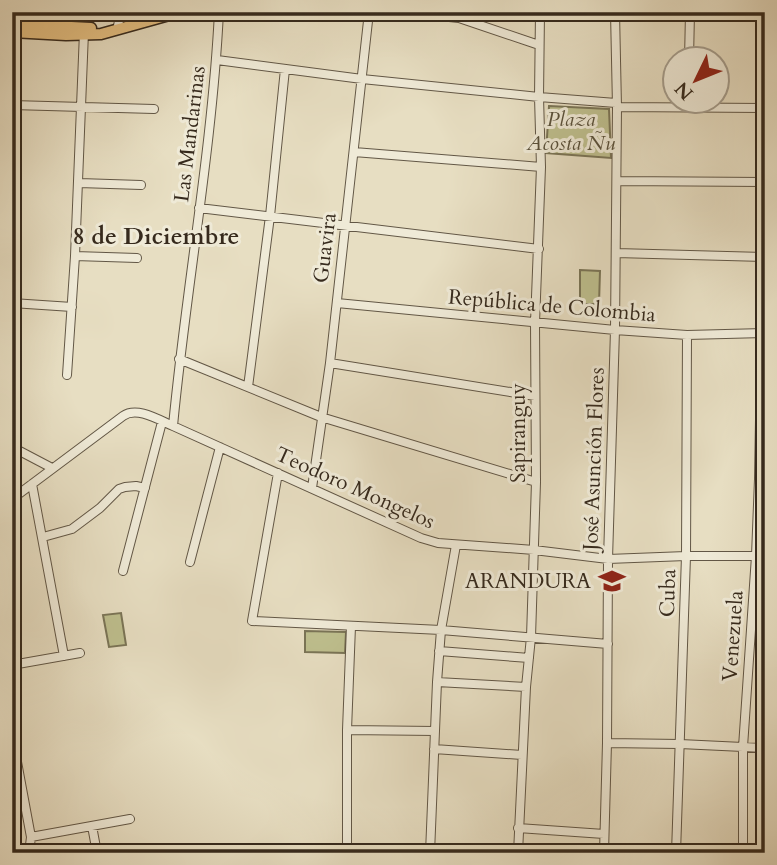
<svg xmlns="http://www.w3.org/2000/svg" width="777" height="865" font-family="Cardo,serif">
  <rect width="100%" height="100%" fill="#e7dec2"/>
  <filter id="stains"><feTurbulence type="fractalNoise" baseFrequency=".00286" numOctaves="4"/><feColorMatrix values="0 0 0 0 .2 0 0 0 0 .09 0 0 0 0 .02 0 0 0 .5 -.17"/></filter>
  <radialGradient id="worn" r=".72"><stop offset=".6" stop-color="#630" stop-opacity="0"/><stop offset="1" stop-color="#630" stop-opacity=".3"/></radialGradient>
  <path fill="#bebf8e" stroke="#7a7456" stroke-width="2" d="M549 106 609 109 611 158 546 153Z
    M580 270 600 271 599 304H580Z
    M121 613 126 645 109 647 103 615Z
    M305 631 346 632 345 653 305 652Z"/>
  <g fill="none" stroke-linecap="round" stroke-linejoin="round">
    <defs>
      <path id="minor" d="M400 12 459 18 539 45
        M13 29 21 12
        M117 30 121 12
        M217 60 362 79 539 97 616 103
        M689 60 690 12
        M12 105 154 109
        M617 107 765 108
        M354 152 541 167
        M617 181 765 182
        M79 183 141 185
        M199 208 539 249
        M616 253 765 257
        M75 256 137 258
        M12 303 72 307
        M337 303 615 330 687 335 765 333
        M179 359 321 417 536 482
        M330 363 535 396
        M67 375 75 256 84 32
        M248 387 270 216 285 69
        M173 426C186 288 212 151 219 12
        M12 447 52 468
        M278 473 252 621 441 630 608 644
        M32 484 64 656
        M312 488 330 363 369 12
        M12 499 123 416C137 406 159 420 173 426L421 538 438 543 534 550 608 559 686 556H765
        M43 537 72 529 100 508 119 489 125 487 136 486 145 488
        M190 562 220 447
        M123 571 162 422
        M439 651 529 658
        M12 665 80 653
        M437 682 526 687
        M347 730 435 731
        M12 735 31 837 29 853
        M607 743 680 744 765 748
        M434 749 522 755
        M92 826 97 853
        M518 828 604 834
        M31 837 130 819
        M12 850 29 849
        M347 853V730L351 626
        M430 853 437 682 441 630 456 545
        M518 853 526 687 531 637 536 482 535 323 541 167 539 97 540 12
        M604 853 607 743 608 559 615 330 617 107 615 12
        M676 853 686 556 687 335
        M743 853V747L756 556 759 479 765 127"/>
      <path id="major" d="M12 24 91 28
        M12 32 66 35 101 34 180 12"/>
    </defs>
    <use href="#minor" stroke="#625746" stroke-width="10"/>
    <use href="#major" stroke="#362a1d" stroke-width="13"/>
    <use href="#minor" stroke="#efead7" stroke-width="8"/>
    <use href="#major" stroke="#e4bf81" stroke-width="10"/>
  </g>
  <defs>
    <symbol id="school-bare" viewBox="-9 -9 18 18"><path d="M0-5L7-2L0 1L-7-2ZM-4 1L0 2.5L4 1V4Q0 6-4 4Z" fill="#8f2418" stroke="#efead7" stroke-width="2.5" paint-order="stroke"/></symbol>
  </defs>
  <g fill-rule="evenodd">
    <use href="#school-bare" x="593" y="562" width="38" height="38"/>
  </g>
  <g text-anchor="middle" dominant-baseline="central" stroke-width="6" stroke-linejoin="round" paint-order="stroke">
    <g font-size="21" font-style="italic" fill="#584f39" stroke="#efead7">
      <text x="571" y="119">Plaza<tspan x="571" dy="24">Acosta Ñu</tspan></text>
    </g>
    <g font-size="21" fill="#362a1d" stroke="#efead7">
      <text transform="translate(190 134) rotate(-83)">Las Mandarinas</text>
      <text transform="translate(325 248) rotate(-83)">Guavira</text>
      <text transform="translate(552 306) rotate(5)">República de Colombia</text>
      <text transform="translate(518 433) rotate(-90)">Sapiranguy</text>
      <text transform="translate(594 459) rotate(-88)">José Asunción Flores</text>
      <text transform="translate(355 488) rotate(24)">Teodoro Mongelos</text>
      <text transform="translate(668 593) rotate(-88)">Cuba</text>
      <text transform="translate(733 636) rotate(-86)">Venezuela</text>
    </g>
    <g font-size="21" fill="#362a1d" stroke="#efead7" text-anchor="end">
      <text x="591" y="581">ARANDURA</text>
    </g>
    <g font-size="24" font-weight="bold" fill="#362a1d" stroke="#efead7">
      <text x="156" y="236">8 de Diciembre</text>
    </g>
  </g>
  <rect width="777" height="865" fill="none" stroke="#e7dec2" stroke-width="42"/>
  <rect x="14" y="14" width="749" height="837" fill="none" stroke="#362a1d" stroke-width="3.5"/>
  <rect x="21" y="21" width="735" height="823" fill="none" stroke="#362a1d" stroke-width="2"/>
  <g transform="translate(696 80) rotate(227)"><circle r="33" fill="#efead7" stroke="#a59d8d" stroke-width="2"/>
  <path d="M0-5L12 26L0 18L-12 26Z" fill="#8f2418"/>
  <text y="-10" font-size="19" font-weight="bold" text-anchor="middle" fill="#362a1d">N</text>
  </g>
  <rect width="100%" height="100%" filter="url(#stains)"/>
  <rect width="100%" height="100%" fill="url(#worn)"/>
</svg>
